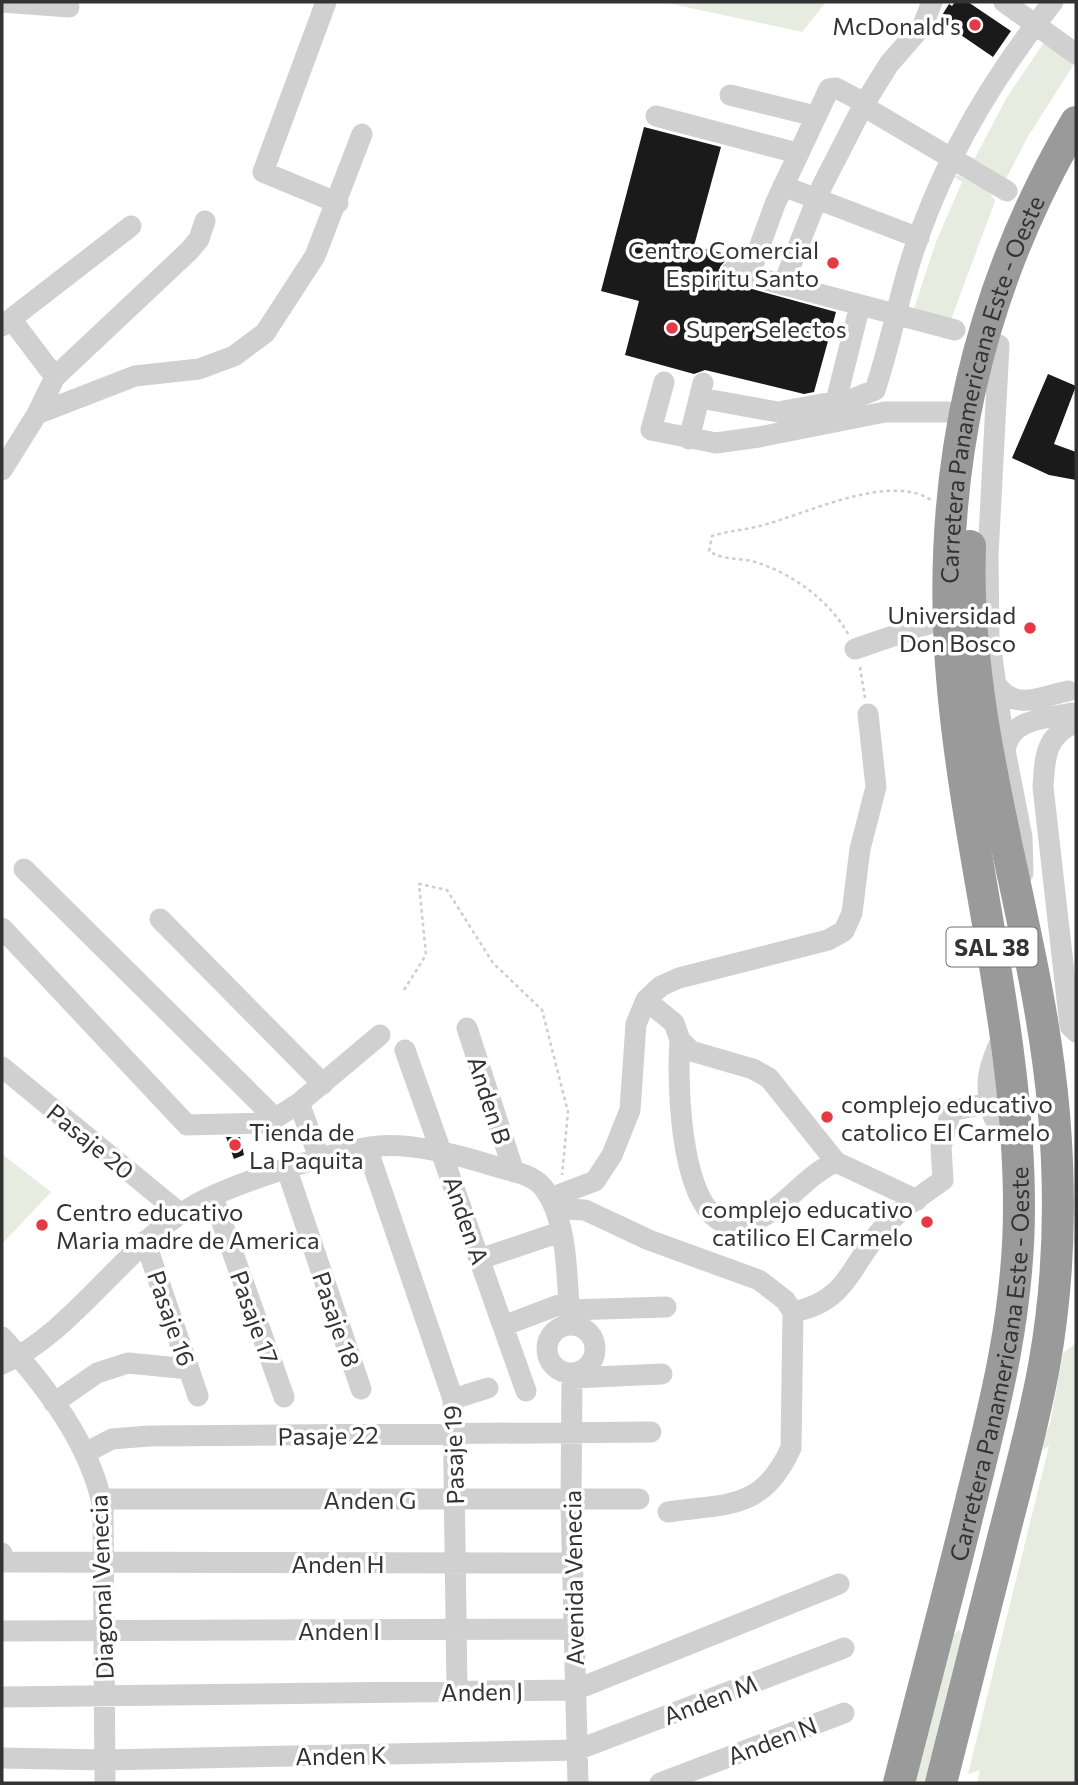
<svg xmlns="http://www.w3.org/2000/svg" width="1078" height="1785" font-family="Commissioner,sans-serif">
  <rect width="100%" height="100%" fill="#fff"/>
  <path fill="#e6ecdf" d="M663 2H826L802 32Z
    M1045 41 1074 61V64L1027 138 1006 179 965 155 975 158 1007 97Z
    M958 175 989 191 995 201 952 317 946 322 914 309 936 242 962 182 954 177Z
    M2 1154 51 1192 2 1244Z
    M1076 1343V1783H977L980 1770 968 1774 1049 1446 1042 1450V1442L1050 1424 1063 1353Z
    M959 1630 963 1637 932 1783H911L952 1636Z"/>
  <path fill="#1a1a1a" d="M955 2H968L1011 31 993 57 939 20 949 4 952 6Z
    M644 127 721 147 694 246 730 255 720 267 723 281 836 312 814 392 804 394 705 370 694 374 625 355 639 301 601 291Z
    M1048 374 1076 386 1054 444 1076 452V480L1049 475 1012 458Z
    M226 1137H240L244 1155 234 1159Z"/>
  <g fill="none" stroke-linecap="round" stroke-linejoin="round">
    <path stroke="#cdcdcd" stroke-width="2.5" stroke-dasharray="3.5 3.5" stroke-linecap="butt" d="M848 634C830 601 792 573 755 562 739 557 723 561 709 551L712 536C728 531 744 530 760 526 804 515 889 472 931 500
      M860 667 865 698
      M404 990 426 955 419 884 447 890 493 963 542 1010 568 1112 562 1175"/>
    <path stroke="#d0d0d0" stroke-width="21" d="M2 2 69 7
      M326 2 263 172 338 203
      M932 2 923 25 889 64 863 106 1007 191
      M1004 2 1076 54
      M730 95 815 116
      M656 116 797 153
      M783 186 919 238
      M732 271 955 330
      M749 276 775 204 829 89 836 88 865 103
      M783 285 822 186 863 106
      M11 319 55 377
      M2 326 131 226
      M999 345 988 556 989 636 1005 750 1022 837 1023 873
      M664 382 651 430 716 443 759 437 885 412H948
      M700 398 778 412 855 398 875 390C890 346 898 300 912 256 942 163 992 78 1053 2
      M836 401 860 305
      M37 414 55 377 190 250 199 239 205 221
      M689 439 703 383
      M2 470 37 414 135 376 199 369 234 356 265 333 315 256 362 134
      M855 649 949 617
      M995 683C1015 712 1038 697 1068 691
      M1076 722C1045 736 1045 756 1043 787L1070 1026 1076 1032
      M1005 750C1011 718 1045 719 1072 713
      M24 869 275 1118
      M160 919 323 1084
      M2 928 187 1125 268 1123 299 1103 380 1035
      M646 1000 674 1023 680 1040 691 1051 753 1069 769 1078 836 1162 917 1200
      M467 1028 514 1172
      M1004 1034C989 1064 982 1084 994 1118L1014 1129
      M680 1040C677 1078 678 1237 743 1224 780 1217 802 1176 836 1162
      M405 1050 526 1391
      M2 1067 181 1214
      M299 1103 320 1160
      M367 1148 453 1399 457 1692
      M287 1170 361 1389
      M560 1195 568 1209 585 1210 649 1240 759 1280 785 1300 793 1312 791 1448C762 1511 728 1503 668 1512
      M213 1197 284 1397
      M550 1198 595 1181 612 1155 630 1110 636 1024 646 1000 661 986 679 978 828 940 844 931 852 913 860 849 876 787 868 714
      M145 1241 198 1396
      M480 1259 560 1232
      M569 1310 666 1307
      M793 1312C850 1301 850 1263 884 1227 900 1209 924 1194 943 1180L941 1147 951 1111 989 1103
      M547 1349a24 24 0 1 1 48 0a24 24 0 1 1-48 0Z
      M503 1326 569 1301
      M2 1337C46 1387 90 1442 103 1508L105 1783
      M2 1364C71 1335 124 1246 193 1206 231 1184 335 1150 379 1146 412 1143 462 1156 494 1166 509 1171 530 1173 542 1186 569 1218 567 1284 570 1325
      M572 1373 571 1504 578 1783
      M573 1378 662 1374
      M453 1399 488 1388
      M54 1403 97 1373 128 1363 189 1369
      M87 1452 112 1439 149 1436 651 1432
      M102 1499H639
      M2 1553 4 1562 572 1563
      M2 1631 573 1629
      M2 1697 575 1690 839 1584
      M2 1758 105 1760 577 1750 844 1648
      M660 1783 844 1713"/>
    <g stroke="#9a9a9a" stroke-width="32">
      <path id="s1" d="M899 1783C923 1689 948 1596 971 1501 996 1402 1019 1311 1019 1207 1019 1032 969 862 953 689 934 487 973 297 1076 122"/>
      <path d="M941 1783C961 1706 980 1628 1000 1550 1015 1489 1033 1428 1044 1366 1059 1283 1061 1197 1054 1114 1038 923 963 738 970 546"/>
    </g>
  </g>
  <g fill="#e63946" stroke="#fff" stroke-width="2.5">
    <circle cx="975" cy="25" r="7"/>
    <circle cx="833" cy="263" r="7"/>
    <circle cx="672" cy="328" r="7"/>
    <circle cx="1030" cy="628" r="7"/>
    <circle cx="827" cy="1117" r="7"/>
    <circle cx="235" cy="1145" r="7"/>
    <circle cx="927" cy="1222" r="7"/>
    <circle cx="42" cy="1225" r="7"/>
  </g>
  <g text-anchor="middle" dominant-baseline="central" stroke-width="7" stroke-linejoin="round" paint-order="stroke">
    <rect fill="#fff" stroke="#707070" stroke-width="2" x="946.5" y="927.5" width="91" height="39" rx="5"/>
    <g font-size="23" font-weight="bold" fill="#333">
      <text x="992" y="947">SAL 38</text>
    </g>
    <g font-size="24" fill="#333" stroke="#fff" text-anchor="end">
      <text x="961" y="25">McDonald's</text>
      <text x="819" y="249">Centro Comercial<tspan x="819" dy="28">Espiritu Santo</tspan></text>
      <text x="686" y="328" text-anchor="start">Super Selectos</text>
      <text x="1016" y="614">Universidad<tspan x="1016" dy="28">Don Bosco</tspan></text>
      <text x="841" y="1103" text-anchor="start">complejo educativo<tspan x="841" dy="28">catolico El Carmelo</tspan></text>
      <text x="249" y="1131" text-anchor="start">Tienda de<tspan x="249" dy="28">La Paquita</tspan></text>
      <text x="913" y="1208">complejo educativo<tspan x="913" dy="28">catilico El Carmelo</tspan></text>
      <text x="56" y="1211" text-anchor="start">Centro educativo<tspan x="56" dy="28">Maria madre de America</tspan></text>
    </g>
    <g font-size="24" fill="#333" stroke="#fff">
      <text stroke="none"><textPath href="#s1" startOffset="1418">Carretera Panamericana Este - Oeste</textPath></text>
      <text transform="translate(490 1100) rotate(72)">Anden B</text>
      <text transform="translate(91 1141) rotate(39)">Pasaje 20</text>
      <text transform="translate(467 1220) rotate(71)">Anden A</text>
      <text transform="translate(255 1317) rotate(70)">Pasaje 17</text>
      <text transform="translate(172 1318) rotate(71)">Pasaje 16</text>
      <text transform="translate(337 1319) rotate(71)">Pasaje 18</text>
      <text stroke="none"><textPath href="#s1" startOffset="430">Carretera Panamericana Este - Oeste</textPath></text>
      <text transform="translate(328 1435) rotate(-1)">Pasaje 22</text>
      <text transform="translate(453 1455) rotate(-92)">Pasaje 19</text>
      <text x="370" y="1499">Anden G</text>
      <text x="338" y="1563">Anden H</text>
      <text transform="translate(573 1578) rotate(-91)">Avenida Venecia</text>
      <text transform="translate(101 1587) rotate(-92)">Diagonal Venecia</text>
      <text x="339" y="1630">Anden I</text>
      <text transform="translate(482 1691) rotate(-1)">Anden J</text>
      <text transform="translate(710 1699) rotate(-21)">Anden M</text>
      <text transform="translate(772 1740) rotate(-21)">Anden N</text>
      <text transform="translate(341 1755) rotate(-1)">Anden K</text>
    </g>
  </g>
  <rect width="1078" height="1785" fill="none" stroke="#333333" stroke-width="7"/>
</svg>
